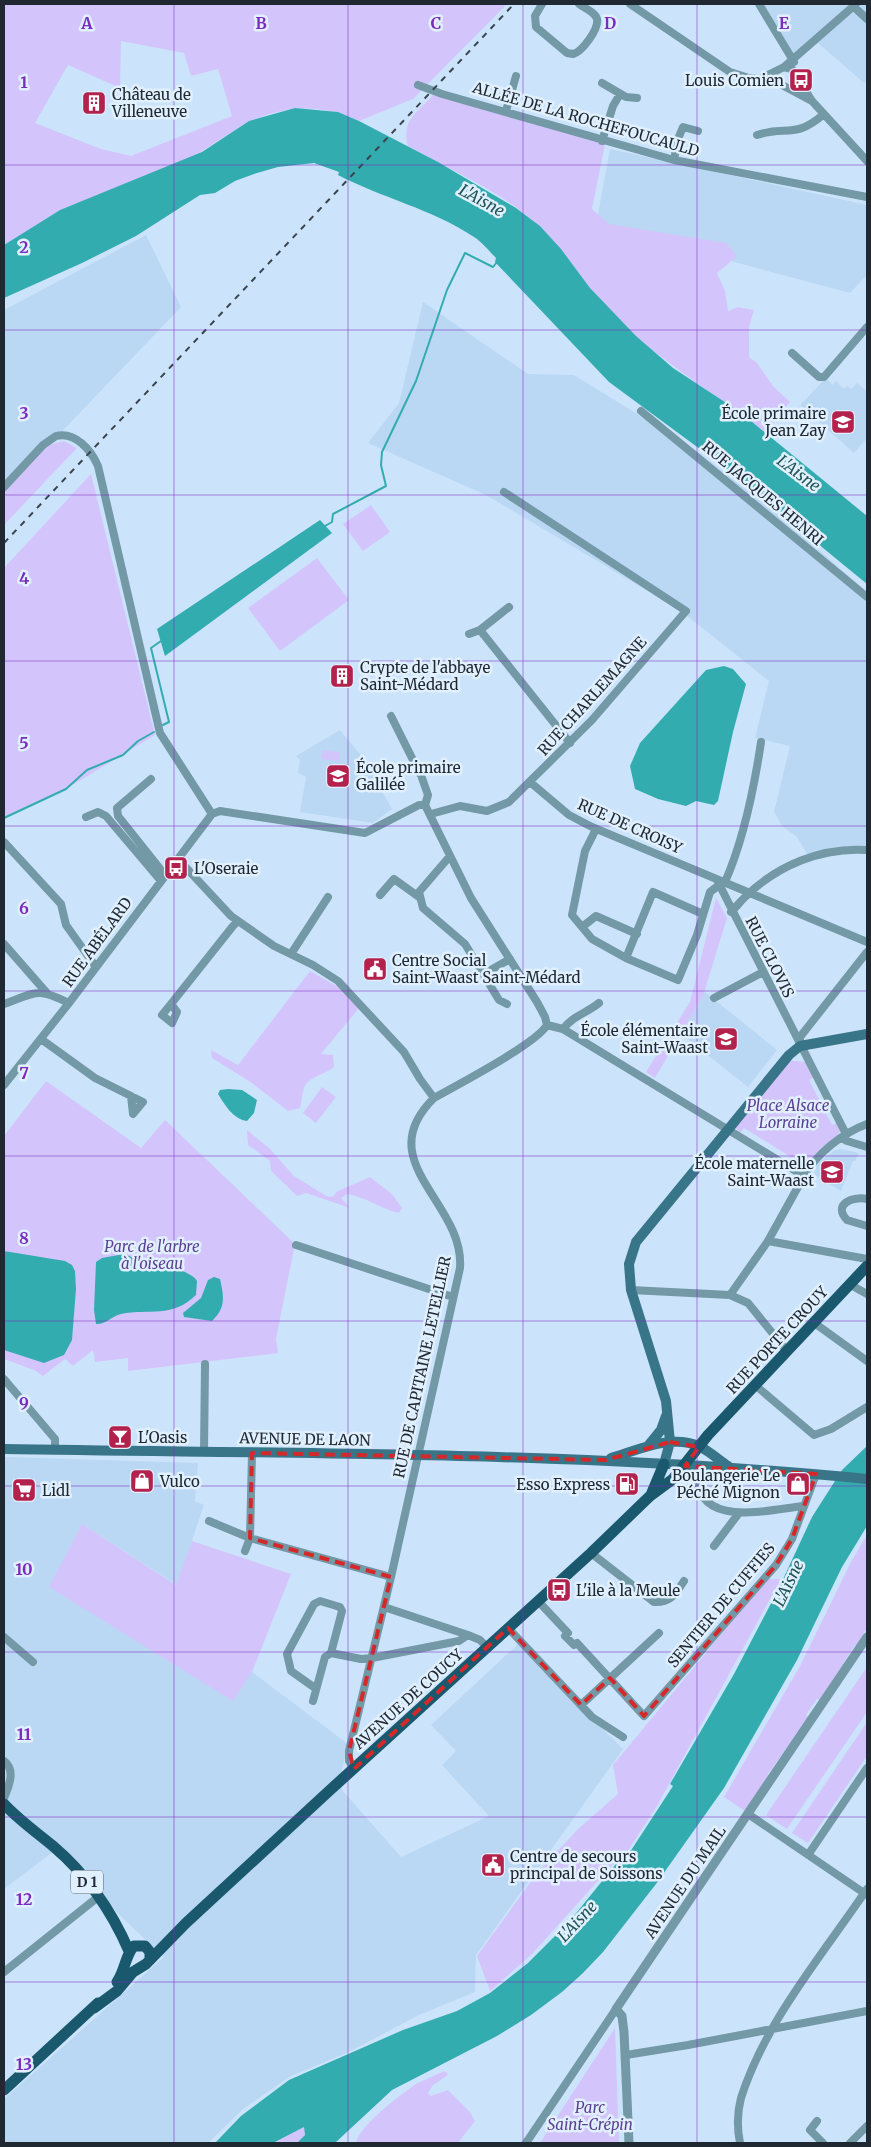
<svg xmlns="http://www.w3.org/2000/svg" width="871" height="2147" font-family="Merriweather,serif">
  <rect width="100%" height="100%" fill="#cce4fb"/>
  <path fill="#bad7f3" d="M756 4H867V81L864 83 818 43 791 63Z
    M610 149 867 205V275L850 293 596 225Z
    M146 235 181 307 4 492V310Z
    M423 302 528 374 574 375 697 451 788 523 867 592V851L855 848 810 859 797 837 782 826 774 812 790 746 755 738 769 681 681 611 486 495 368 443 399 403Z
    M826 378 833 385 836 381 844 389 847 386 851 389 857 383 865 390 867 388V438L854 453 800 405Z
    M340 730 364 759 392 809 373 823 300 812 306 777 298 773 300 760 296 756Z
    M705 992 777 1050 748 1087 681 1034Z
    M840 1149 859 1153 855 1161H853L841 1191 815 1175V1168L818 1163 835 1150Z
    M4 1457 198 1463 195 1501 204 1505 177 1585 82 1524 232 1701 252 1672 348 1744 341 1774 342 1790 401 1857 489 1816 442 1765 456 1751 431 1725 518 1644 623 1749 476 1955 475 1992 419 2015 349 2052 291 2076 243 2109 208 2143H4V2099L164 1957 53 1852 4 1889Z"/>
  <path fill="#d3c5fc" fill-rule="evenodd" d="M4 4H507L413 99 359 121 337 112 316 109 295 108 269 114 249 121 191 158 60 210 4 245ZM121 41 184 53 191 76 218 69 232 116 131 156 101 149 35 123 68 65 120 88Z
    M433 95 605 144 592 209 609 224 726 243 737 256 717 273 725 291 728 311 738 307 754 310 749 327V357L757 363 773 386 790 402 765 432C723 399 677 372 637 337 621 322 604 305 590 288 573 268 561 247 542 229 504 192 452 171 408 146 401 120 417 113 433 95Z
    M64 441 77 448 4 525V492L46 446Z
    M91 474 155 735 66 789 4 818V568Z
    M371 505 390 532 363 551 343 524Z
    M317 558 349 600 280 651 248 608Z
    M323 750 340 752 339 761 321 759Z
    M716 898 727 918 703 996 655 1078 646 1072 690 1002Z
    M310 971 340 988 359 1008 321 1054 333 1055 334 1067C326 1074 312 1076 306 1084 302 1089 302 1102 300 1108L288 1111 249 1081 212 1058 211 1050 238 1065Z
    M786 1060 806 1062 814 1077 809 1080 832 1125 837 1123 840 1131 837 1138 802 1165 797 1166 789 1162 791 1157 744 1128 740 1133 735 1127Z
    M46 1081 141 1148 165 1120 295 1244 276 1339 278 1353 128 1371V1358L95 1362 93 1350 73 1366 65 1359 43 1376 34 1370 4 1359V1136Z
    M322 1087 336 1097 316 1123 303 1113Z
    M247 1130 270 1149 294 1176 328 1197 334 1196 336 1192 370 1177 392 1194 402 1208 399 1213C381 1209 366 1197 347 1194L341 1198 350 1208 306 1193 297 1196 271 1171 270 1161 248 1145Z
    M82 1524 176 1585 192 1541 291 1574 252 1672 233 1701 49 1587Z
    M867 1535V1628L857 1646 855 1645 820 1700 817 1699 806 1715 809 1717 768 1774 769 1776 745 1811 724 1797 800 1666 851 1562Z
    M767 1579H781L657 1806 627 1852 623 1853 532 1954 490 1991 477 1956 538 1872 578 1829 618 1794 613 1765Z
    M867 1667V1712L787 1829 766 1815Z
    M867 1722V1756L808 1843 792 1833Z
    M615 2028 619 2143H540Z
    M445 2071 448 2075 433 2085 428 2093 431 2096 448 2090 470 2112 475 2121 458 2143H356C358 2127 402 2093 416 2084 426 2079 435 2075 445 2071Z
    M304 2127 305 2135 297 2143H273Z"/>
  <path fill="#33acb0" d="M295 108 338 112 359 121 438 162 516 208 540 226 561 249 590 288 636 336 673 368 740 412 867 516V584L723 466 609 382 495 262 496 258C489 251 482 242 474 237 432 209 382 198 338 175L339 172 314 163 278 167 257 173 235 181 215 193 200 195 136 236 82 263 4 298V245L60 210 202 152 249 121Z
    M320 520 332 533 165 656 157 629Z
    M724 666 733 669 746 684 733 732 718 801 714 805 696 801 686 806 658 799 635 789 630 766 640 743 706 670Z
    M228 1089 242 1090 257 1100 254 1113 247 1121C233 1119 225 1105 218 1094L220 1090Z
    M4 1251 65 1261 72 1265 75 1271 76 1289 72 1340 64 1355 44 1363 4 1350Z
    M124 1254C141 1262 189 1267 197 1281L196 1295C171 1319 150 1308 121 1314 112 1316 105 1325 96 1324L94 1310 96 1262 102 1258Z
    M214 1277 220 1279C224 1296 226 1308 212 1321L184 1317 183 1313 201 1298 208 1280Z
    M867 1446V1526L842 1567 797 1660 724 1788 656 1884 603 1952 583 1973 562 1992 531 2015 497 2036 392 2090 335 2143H297L305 2135 304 2127 273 2143H215L241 2116 289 2080 403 2030 457 2011 490 1993 528 1963 569 1922 624 1854 628 1855 673 1786 670 1784 734 1674 778 1590 812 1517 842 1470Z"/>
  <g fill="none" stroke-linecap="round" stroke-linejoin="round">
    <path stroke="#33acb0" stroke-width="2" d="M325 526 332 522 333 514 386 486 381 465 382 452 416 381 447 290 465 253 493 267 497 262
      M161 641 151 648 169 722 163 725
      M4 818 66 789 87 770 123 755 138 741 154 732"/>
    <path stroke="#7398a6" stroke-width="8" d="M542 4 535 16 536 27 567 53 573 54C582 52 599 29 597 19 595 12 584 8 579 4
      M630 4 730 72 749 78 777 81
      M759 4 794 62
      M853 6 867 19
      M784 67 856 4
      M762 78 784 67 792 69 812 101 867 161
      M776 78 780 84 810 100
      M602 83 626 97 637 98
      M418 85 442 94 674 160 867 197
      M506 111 516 76
      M757 135C786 125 794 140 824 114
      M602 141 613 106 620 94
      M674 160 678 139 683 127 698 131
      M792 353 819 377H824L867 327
      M641 411 867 597
      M4 487 43 445 56 436C75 431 91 450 98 466L160 733 212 814
      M509 607 480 630 570 743
      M469 634 480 630
      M391 716 420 774
      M422 778 428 795 425 805
      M151 779 117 808 118 816 165 875
      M530 782 569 815 592 827 867 942
      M425 805 471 898 537 1002 545 1017 547 1025
      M212 814 220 811 365 833 419 805H425
      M431 814 460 806 487 811 509 802 592 720 686 611 504 492
      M86 817 98 812 106 816 161 881
      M596 829 585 851 572 915 592 939 626 958 678 980 697 935 710 892 718 886
      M4 842 61 904 66 925 96 967
      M450 856 419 892 423 908 465 944 499 1000 507 1004
      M178 859 231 916 274 946 313 965 338 981 404 1052 420 1079 434 1098
      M718 882 846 1134
      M725 882C744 839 754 789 761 742
      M380 895 394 879 419 897
      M731 912C736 907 740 902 744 898 777 865 822 847 867 850
      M582 927 596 916 637 934
      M4 944 46 992
      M291 954 328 897
      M626 958 653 892 703 914
      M484 974 510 959
      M714 998 763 972
      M4 1004C37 992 36 987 69 1003
      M171 1004 177 1012 172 1023 162 1015 171 1004 233 926 238 921
      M547 1025 563 1029 804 1176C817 1153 843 1133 867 1124
      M563 1029C574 1015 585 1014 599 1003
      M41 1039 95 1078 143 1102 133 1114 131 1096
      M800 1044V1037L867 952
      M4 1085 69 1003 212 814
      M842 1138 847 1141 867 1147
      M867 1199C853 1196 832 1204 847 1220L867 1226
      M768 1241 867 1259
      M296 1245 453 1297
      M849 1284 867 1294
      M631 1290 730 1295 748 1303 787 1351
      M730 1295 768 1241 804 1176
      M813 1322 867 1361
      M4 1379 55 1439V1450
      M755 1385 814 1435 831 1429 867 1407
      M204 1452 205 1364
      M252 1453 250 1538 391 1577
      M697 1466C691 1531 766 1510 804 1506
      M209 1521 250 1538 245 1551
      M714 1546 739 1513
      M591 1553 654 1602C671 1603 675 1594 684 1581
      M538 1601 568 1633 565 1636 574 1645 577 1643 644 1716 776 1565 792 1539 816 1474
      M384 1607 468 1635
      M508 1628 592 1717 623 1737
      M4 1637 33 1662
      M331 1653 361 1659 372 1658 459 1641 468 1635 480 1640 487 1647
      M313 1701 325 1657 331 1653 342 1611 340 1607 320 1601 314 1604 287 1654 291 1671 315 1688
      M581 1705 659 1633
      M4 1761C16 1770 9 1786 4 1798
      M354 1769 349 1761V1751L391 1577 460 1268C465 1202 369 1162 434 1098 457 1085 536 1044 547 1025
      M748 1814 867 1895
      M808 1855 867 1768
      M4 1972 98 1897
      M626 2055 688 2045 867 2011
      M817 2121 810 2130 823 2143
      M526 2143 616 2009
      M740 2143C737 2128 737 2113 741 2098 765 2022 823 1954 867 1889
      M850 2143 867 2126"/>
    <path stroke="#7398a6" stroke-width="9" d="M629 2143 624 2032 622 2016 616 2009 867 1637"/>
    <path stroke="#397589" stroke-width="10" d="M648 1446 661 1430 666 1416
      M4 1449C292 1454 580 1451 867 1479
      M611 1458C638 1450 671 1434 699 1446 709 1451 719 1460 728 1466
      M664 1464 670 1442 666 1401 631 1290 629 1264 636 1242 789 1055 800 1046 867 1034"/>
    <path stroke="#1a596d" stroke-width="11" d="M651 1495 664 1464
      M4 1804C19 1820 36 1832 53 1846 86 1874 112 1912 129 1951
      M117 1982C125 1971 126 1953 134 1946H145L150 1952V1959
      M94 2008 117 1991 133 1972 146 1964 186 1923 329 1791 591 1553 650 1496 673 1479 708 1435 867 1266
      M4 2090 98 2003"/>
    <path stroke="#39444f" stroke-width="2" stroke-dasharray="6 6" stroke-linecap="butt" d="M4 543 514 4"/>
  </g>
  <path fill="none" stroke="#d62828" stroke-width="4" stroke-dasharray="10 6" stroke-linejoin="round" d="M670 1442 699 1447 685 1466 816 1474 792 1539 776 1565 644 1716 610 1678 581 1705 508 1628 354 1769 349 1751 391 1577 250 1538 252 1453 606 1460Z"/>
  <path fill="none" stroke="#7b2cbf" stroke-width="1" stroke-opacity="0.55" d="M174 4V2143M348 4V2143M523 4V2143M697 4V2143M4 165H867M4 330H867M4 495H867M4 661H867M4 826H867M4 991H867M4 1156H867M4 1321H867M4 1486H867M4 1652H867M4 1817H867M4 1982H867"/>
  <defs>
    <symbol id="bus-square" viewBox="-11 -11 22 22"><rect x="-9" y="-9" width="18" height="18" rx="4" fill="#b3224c" stroke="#e1f0fe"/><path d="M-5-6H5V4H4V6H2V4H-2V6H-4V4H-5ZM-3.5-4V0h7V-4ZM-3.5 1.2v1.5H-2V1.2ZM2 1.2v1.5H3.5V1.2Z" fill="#fff"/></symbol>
    <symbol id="building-square" viewBox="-11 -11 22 22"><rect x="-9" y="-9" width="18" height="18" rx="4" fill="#b3224c" stroke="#e1f0fe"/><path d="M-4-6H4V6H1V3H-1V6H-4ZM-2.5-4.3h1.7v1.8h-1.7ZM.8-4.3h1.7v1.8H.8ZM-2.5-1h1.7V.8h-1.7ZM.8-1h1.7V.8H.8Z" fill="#fff"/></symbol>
    <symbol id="school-square" viewBox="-11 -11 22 22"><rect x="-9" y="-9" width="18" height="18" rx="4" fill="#b3224c" stroke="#e1f0fe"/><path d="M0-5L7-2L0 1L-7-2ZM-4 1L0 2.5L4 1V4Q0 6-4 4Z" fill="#fff"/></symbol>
    <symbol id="civic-square" viewBox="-11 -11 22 22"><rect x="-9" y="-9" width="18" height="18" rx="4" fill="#b3224c" stroke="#e1f0fe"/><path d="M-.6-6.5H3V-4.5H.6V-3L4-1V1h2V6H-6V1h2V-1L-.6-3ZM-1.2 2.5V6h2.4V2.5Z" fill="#fff"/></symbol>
    <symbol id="bar-square" viewBox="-11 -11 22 22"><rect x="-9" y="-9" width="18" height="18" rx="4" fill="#b3224c" stroke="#e1f0fe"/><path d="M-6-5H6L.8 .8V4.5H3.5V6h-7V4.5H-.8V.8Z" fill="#fff"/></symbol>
    <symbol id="shop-square" viewBox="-11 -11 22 22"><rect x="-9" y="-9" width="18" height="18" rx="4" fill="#b3224c" stroke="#e1f0fe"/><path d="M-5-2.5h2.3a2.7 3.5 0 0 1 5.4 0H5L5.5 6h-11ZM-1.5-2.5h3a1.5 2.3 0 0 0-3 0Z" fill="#fff"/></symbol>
    <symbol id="fuel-square" viewBox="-11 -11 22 22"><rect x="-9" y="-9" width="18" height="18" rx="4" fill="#b3224c" stroke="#e1f0fe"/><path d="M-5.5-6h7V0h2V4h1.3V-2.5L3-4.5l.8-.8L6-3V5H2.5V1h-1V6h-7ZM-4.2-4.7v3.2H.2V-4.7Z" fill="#fff"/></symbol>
    <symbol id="supermarket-square" viewBox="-11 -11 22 22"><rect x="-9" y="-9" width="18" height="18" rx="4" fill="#b3224c" stroke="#e1f0fe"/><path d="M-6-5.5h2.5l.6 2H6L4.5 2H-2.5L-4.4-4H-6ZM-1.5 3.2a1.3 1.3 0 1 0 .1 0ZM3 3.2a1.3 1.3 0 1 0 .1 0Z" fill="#fff"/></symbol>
  </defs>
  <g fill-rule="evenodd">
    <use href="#bus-square" x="787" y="66" width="28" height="28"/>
    <use href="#building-square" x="80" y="89" width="28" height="28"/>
    <use href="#school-square" x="829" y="408" width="28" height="28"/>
    <use href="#building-square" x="328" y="662" width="28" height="28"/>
    <use href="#school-square" x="324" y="762" width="28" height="28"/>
    <use href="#bus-square" x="162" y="854" width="28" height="28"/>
    <use href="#civic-square" x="361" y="955" width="28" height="28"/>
    <use href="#school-square" x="712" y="1025" width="28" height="28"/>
    <use href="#school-square" x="818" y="1158" width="28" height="28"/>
    <use href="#bar-square" x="106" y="1423" width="28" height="28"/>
    <use href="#shop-square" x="128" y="1467" width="28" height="28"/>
    <use href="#fuel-square" x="613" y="1470" width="28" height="28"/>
    <use href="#shop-square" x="784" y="1470" width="28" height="28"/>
    <use href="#supermarket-square" x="10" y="1476" width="28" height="28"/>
    <use href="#bus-square" x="545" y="1576" width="28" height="28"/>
    <use href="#civic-square" x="479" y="1851" width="28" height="28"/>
  </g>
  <g text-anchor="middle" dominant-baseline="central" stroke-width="5" stroke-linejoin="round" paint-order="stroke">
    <rect fill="#e1f0fe" stroke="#5a656f" stroke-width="1" x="71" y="1870.5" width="32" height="23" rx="4"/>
    <g font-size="14" font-weight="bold" fill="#202932">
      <text x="87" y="1882">D 1</text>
    </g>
    <g font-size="15" fill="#202932" stroke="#e1f0fe" text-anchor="start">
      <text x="784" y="80" text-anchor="end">Louis Comien</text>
      <text x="112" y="94">Château de<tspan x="112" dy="17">Villeneuve</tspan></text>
      <text x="826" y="413" text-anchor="end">École primaire<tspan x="826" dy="17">Jean Zay</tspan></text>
      <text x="360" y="667">Crypte de l'abbaye<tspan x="360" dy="17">Saint-Médard</tspan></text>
      <text x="356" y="767">École primaire<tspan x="356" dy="17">Galilée</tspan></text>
      <text x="194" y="868">L'Oseraie</text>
      <text x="392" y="960">Centre Social<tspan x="392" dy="17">Saint-Waast Saint-Médard</tspan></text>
      <text x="708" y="1030" text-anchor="end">École élémentaire<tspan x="708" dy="17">Saint-Waast</tspan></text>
      <text x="814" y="1163" text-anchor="end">École maternelle<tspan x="814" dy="17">Saint-Waast</tspan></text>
      <text x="138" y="1437">L'Oasis</text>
      <text x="780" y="1475" text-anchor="end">Boulangerie Le<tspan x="780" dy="17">Péché Mignon</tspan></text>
      <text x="160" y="1481">Vulco</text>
      <text x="610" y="1484" text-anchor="end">Esso Express</text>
      <text x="42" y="1490">Lidl</text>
      <text x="576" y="1590">L'ile à la Meule</text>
      <text x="510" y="1856">Centre de secours<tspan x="510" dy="17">principal de Soissons</tspan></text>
    </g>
    <g font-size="15" fill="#202932" stroke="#e1f0fe">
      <text transform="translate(586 119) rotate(16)">ALLÉE DE LA ROCHEFOUCAULD</text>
      <text transform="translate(763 493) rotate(40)">RUE JACQUES HENRI</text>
      <text transform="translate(592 696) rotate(-48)">RUE CHARLEMAGNE</text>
      <text transform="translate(630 826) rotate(24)">RUE DE CROISY</text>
      <text transform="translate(97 942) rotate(-54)">RUE ABÉLARD</text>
      <text transform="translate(770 957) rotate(63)">RUE CLOVIS</text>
      <text transform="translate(777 1340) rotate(-47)">RUE PORTE CROUY</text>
      <text transform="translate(422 1367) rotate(-78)">RUE DE CAPITAINE LETELLIER</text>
      <text transform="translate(305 1439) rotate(1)">AVENUE DE LAON</text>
      <text transform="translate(721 1605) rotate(-50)">SENTIER DE CUFFIES</text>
      <text transform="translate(408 1699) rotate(-42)">AVENUE DE COUCY</text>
      <text transform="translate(685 1882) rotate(-56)">AVENUE DU MAIL</text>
    </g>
    <g font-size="15" font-style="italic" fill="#5c3f93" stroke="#e1f0fe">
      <text x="788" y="1105">Place Alsace<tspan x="788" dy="17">Lorraine</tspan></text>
      <text x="152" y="1246">Parc de l'arbre<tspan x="152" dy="17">à l'oiseau</tspan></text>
      <text x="590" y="2107">Parc<tspan x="590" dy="17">Saint-Crépin</tspan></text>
    </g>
    <g font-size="16" font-style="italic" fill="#235556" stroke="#e1f0fe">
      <text transform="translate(482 200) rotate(29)">L'Aisne</text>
      <text transform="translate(799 473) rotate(37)">L'Aisne</text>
      <text transform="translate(788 1583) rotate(-64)">L'Aisne</text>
      <text transform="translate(577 1921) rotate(-47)">L'Aisne</text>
    </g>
  </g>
  <g font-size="16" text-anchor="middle" font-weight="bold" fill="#7b2cbf" stroke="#e1f0fe" stroke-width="5" stroke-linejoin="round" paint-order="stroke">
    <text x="87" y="29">A</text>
    <text x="261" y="29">B</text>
    <text x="436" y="29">C</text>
    <text x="610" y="29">D</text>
    <text x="784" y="29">E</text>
    <text x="24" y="88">1</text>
    <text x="24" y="253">2</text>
    <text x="24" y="419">3</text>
    <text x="24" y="584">4</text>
    <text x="24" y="749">5</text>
    <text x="24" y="914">6</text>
    <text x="24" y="1079">7</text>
    <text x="24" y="1244">8</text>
    <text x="24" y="1409">9</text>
    <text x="24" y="1575">10</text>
    <text x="24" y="1740">11</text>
    <text x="24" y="1905">12</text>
    <text x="24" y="2070">13</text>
  </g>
  <rect width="871" height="2147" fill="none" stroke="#202932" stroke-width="10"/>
</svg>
